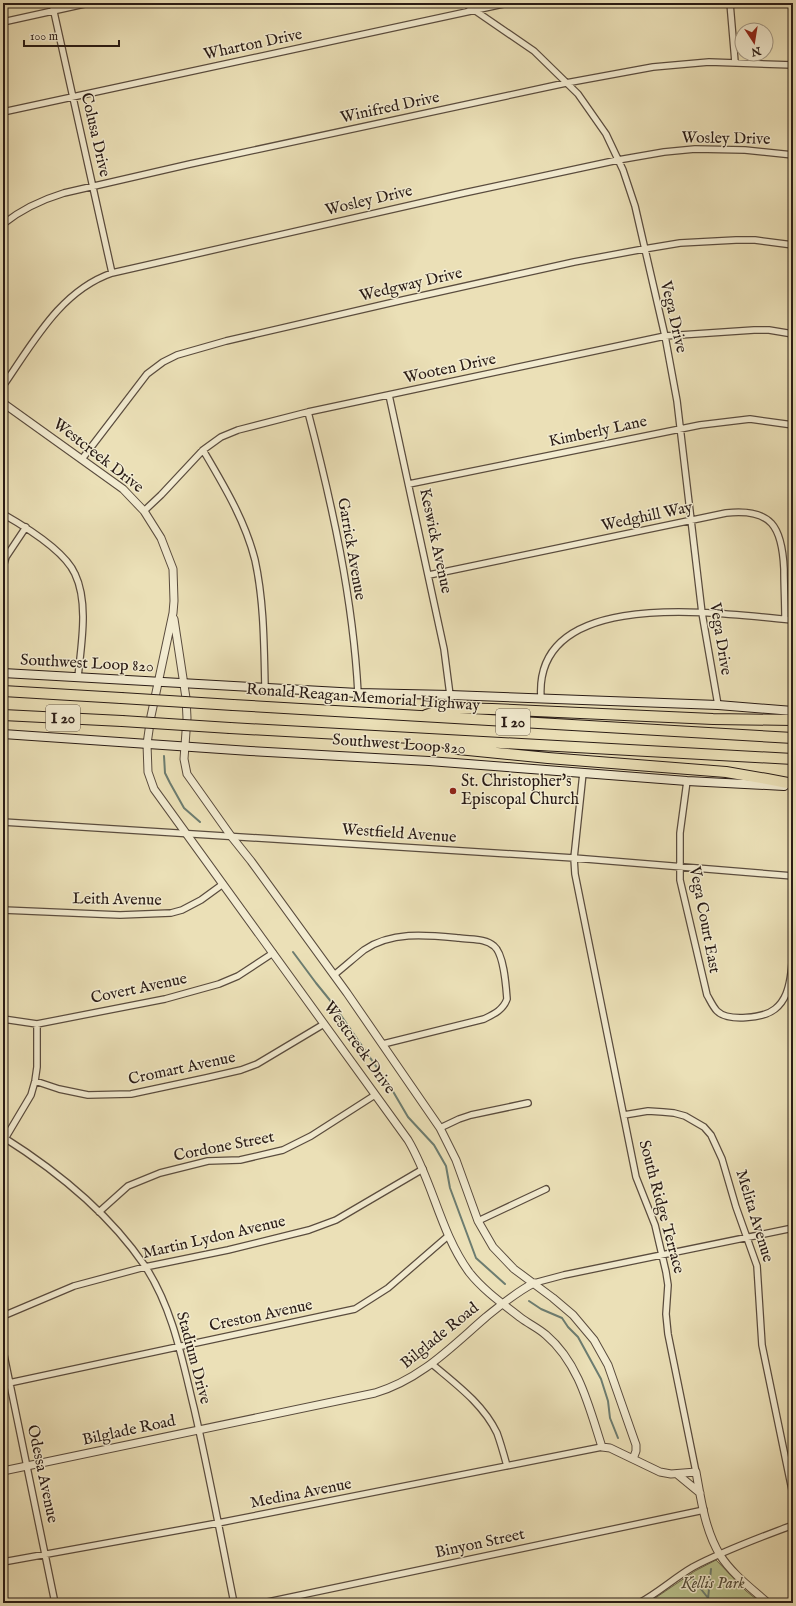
<svg xmlns="http://www.w3.org/2000/svg" width="796" height="1606" font-family="'IM FELL English',serif">
  <rect width="100%" height="100%" fill="#ebe0b7"/>
  <filter id="stains"><feTurbulence type="fractalNoise" baseFrequency=".005" numOctaves="4"/><feColorMatrix values="0 0 0 0 .2 0 0 0 0 .09 0 0 0 0 .02 0 0 0 .5 -.17"/></filter>
  <radialGradient id="worn" r=".72"><stop offset=".6" stop-color="#630" stop-opacity="0"/><stop offset="1" stop-color="#630" stop-opacity=".3"/></radialGradient>
  <path fill="#b9c28d" stroke="#716e51" d="M716 1560 746 1591 761 1603H648L695 1571Z"/>
  <g fill="none" stroke-linecap="round" stroke-linejoin="round">
    <path stroke="#6c7c70" stroke-width="2" d="M164 756 165 773 170 783 184 808 200 822
      M293 952 316 983 333 1004 391 1088 408 1117 434 1145 446 1166 450 1188 476 1258 505 1284
      M529 1301 541 1309 562 1318 568 1327 578 1337 601 1379 608 1401 610 1418 618 1438
      M693 1579 712 1603
      M708 1599 711 1569"/>
    <defs>
      <path id="minor" d="M52 3 112 273
        M464 3 534 51 578 94 606 134 623 170 635 206 665 336 677 401 702 613 718 705
        M730 3 735 62
        M3 22 89 3
        M3 112 508 3
        M3 224C22 209 41 200 64 193L190 164 566 83 653 67 709 62 793 65
        M3 386C33 343 60 291 112 273L464 193 618 160 664 152 695 149 745 150 793 155
        M389 395 444 649 450 695
        M308 412C332 504 353 598 358 693
        M203 450C223 484 245 520 255 560 264 601 264 645 265 687
        M82 459 147 374 163 362 177 355 226 341 403 300 574 262 644 249 680 243 736 240H755L793 245
        M409 484 700 425 750 419 793 425
        M144 511 161 495 203 450 221 437 238 430 308 412 665 336 754 330H769L793 334
        M3 514C24 526 65 551 75 574 89 603 81 646 78 677
        M3 567 6 557 26 527
        M429 575 726 513C772 508 782 527 784 569 784 586 785 602 785 619
        M541 698C533 584 723 614 793 620
        M583 773 574 858 575 874 636 1177 655 1225 666 1272 668 1285 666 1314 668 1334 696 1472
        M687 781 680 833V880L707 995C710 1000 713 1007 717 1011 728 1022 764 1018 775 1009 780 1005 784 999 786 994 792 980 792 963 793 948
        M3 822 574 858 793 876
        M3 910 120 915 171 913 182 910 201 900 223 884
        M334 975C344 967 354 958 364 950 392 931 427 935 459 938 471 940 485 938 494 946 504 954 506 986 507 999 503 1010 494 1014 484 1019L383 1044
        M3 1019 37 1024 165 999 219 984 238 976 273 953
        M35 1081 59 1089 88 1095 131 1094 206 1078 241 1070 257 1064 324 1024
        M624 1115 648 1111 663 1112 674 1113 685 1116 704 1127 711 1135 722 1159 736 1207 757 1266 762 1345 793 1495
        M440 1128 459 1119 471 1115 528 1103
        M3 1137C57 1171 109 1213 145 1266 173 1309 182 1359 194 1408 209 1473 221 1538 234 1603
        M3 1142 31 1095 35 1081 37 1067V1024
        M99 1212 128 1186 160 1173 208 1161 240 1160 283 1150 311 1136 375 1095
        M478 1221 546 1189
        M534 1283 564 1275 793 1228
        M3 1316 74 1286 145 1267 228 1250 309 1230 336 1220 423 1169
        M3 1350 55 1603
        M432 1364C457 1385 483 1404 497 1433 501 1444 504 1455 507 1466
        M9 1383 355 1309 388 1288 448 1236
        M3 1562 218 1523 602 1447
        M263 1603 704 1510
        M639 1603C658 1593 674 1578 693 1567 725 1550 759 1538 793 1525"/>
      <path id="tertiary" d="M3 403 123 489 144 511 161 538 173 569 174 601 173 613 151 716 147 744 148 772 154 789 408 1140C433 1182 440 1232 469 1272 483 1290 503 1304 521 1318 529 1324 538 1328 546 1335 579 1363 589 1407 602 1447L610 1448 660 1472 671 1474 696 1472C701 1500 705 1530 720 1555 732 1574 751 1588 768 1603
        M174 619 186 698 187 718 184 759 187 774 231 836 251 861 347 993 440 1128 456 1160 478 1221 493 1247 514 1269 553 1298 573 1315 594 1340 608 1365 636 1445V1451L633 1459
        M3 1471 375 1393C421 1379 450 1348 486 1317 501 1305 516 1292 534 1283
        M677 1474 700 1493"/>
      <path id="secondary" d="M3 673 358 693 450 695 718 705 793 711
        M3 734 250 751 429 761 687 781 784 786"/>
      <path id="motorway" d="M3 691 121 698
        M233 705 793 738
        M3 715 122 721
        M426 715 448 708 492 709 713 719 793 720
        M230 728 793 759
        M441 741 458 749 548 758 726 772 767 779 793 784"/>
    </defs>
    <use href="#minor" stroke="#5a4c3e" stroke-width="8"/>
    <use href="#tertiary" stroke="#5a4c3e" stroke-width="9"/>
    <use href="#secondary" stroke="#291b15" stroke-width="10"/>
    <use href="#motorway" stroke="#291b15" stroke-width="12"/>
    <use href="#minor" stroke="#f2ebd0" stroke-width="5.5"/>
    <use href="#tertiary" stroke="#f2ebd0" stroke-width="7"/>
    <use href="#secondary" stroke="#f2ebd0" stroke-width="8"/>
    <use href="#motorway" stroke="#ebe0b7" stroke-width="10"/>
    <defs>
      <path id="motorway-bridge" d="M121 698 233 705
        M122 721 230 728"/>
    </defs>
    <use href="#motorway-bridge" stroke="#291b15" stroke-width="12" stroke-linecap="butt"/>
    <use href="#motorway-bridge" stroke="#ebe0b7" stroke-width="10"/>
  </g>
  <circle fill="#8f2418" stroke="#f2ebd0" stroke-width="1.5" cx="453" cy="791" r="4"/>
  <g text-anchor="middle" dominant-baseline="central" stroke-width="3" stroke-linejoin="round" paint-order="stroke">
    <g fill="#f2ebd0" stroke="#65594d" stroke-width="1">
      <rect x="46" y="705" width="34" height="26" rx="3"/>
      <rect x="496" y="709" width="34" height="26" rx="3"/>
    </g>
    <g font-size="15" font-weight="bold" fill="#291b15">
      <text x="63" y="718">I 20</text>
      <text x="513" y="722">I 20</text>
    </g>
    <g font-size="16" fill="#291b15" stroke="#f2ebd0">
      <text transform="translate(253 45) rotate(-12)">Wharton Drive</text>
      <text transform="translate(390 108) rotate(-12)">Winifred Drive</text>
      <text transform="translate(95 135) rotate(77)">Colusa Drive</text>
      <text transform="translate(726 139) rotate(1)">Wosley Drive</text>
      <text transform="translate(369 201) rotate(-13)">Wosley Drive</text>
      <text transform="translate(411 285) rotate(-13)">Wedgway Drive</text>
      <text transform="translate(673 317) rotate(77)">Vega Drive</text>
      <text transform="translate(450 369) rotate(-12)">Wooten Drive</text>
      <text transform="translate(598 432) rotate(-12)">Kimberly Lane</text>
      <text transform="translate(98 456) rotate(38)">Westcreek Drive</text>
      <text transform="translate(647 517) rotate(-12)">Wedghill Way</text>
      <text transform="translate(435 541) rotate(78)">Keswick Avenue</text>
      <text transform="translate(351 549) rotate(80)">Garrick Avenue</text>
      <text transform="translate(720 639) rotate(81)">Vega Drive</text>
      <text transform="translate(87 664) rotate(3)">Southwest Loop 820</text>
      <text transform="translate(363 698) rotate(4)">Ronald Reagan Memorial Highway</text>
      <text transform="translate(399 745) rotate(4)">Southwest Loop 820</text>
      <text transform="translate(399 834) rotate(4)">Westfield Avenue</text>
      <text transform="translate(117 900) rotate(1)">Leith Avenue</text>
      <text transform="translate(704 920) rotate(79)">Vega Court East</text>
      <text transform="translate(139 989) rotate(-12)">Covert Avenue</text>
      <text transform="translate(359 1048) rotate(54)">Westcreek Drive</text>
      <text transform="translate(182 1069) rotate(-12)">Cromart Avenue</text>
      <text transform="translate(224 1147) rotate(-11)">Cordone Street</text>
      <text transform="translate(661 1207) rotate(75)">South Ridge Terrace</text>
      <text transform="translate(754 1216) rotate(73)">Melita Avenue</text>
      <text transform="translate(214 1238) rotate(-13)">Martin Lydon Avenue</text>
      <text transform="translate(261 1316) rotate(-12)">Creston Avenue</text>
      <text transform="translate(440 1336) rotate(-39)">Bilglade Road</text>
      <text transform="translate(193 1358) rotate(75)">Stadium Drive</text>
      <text transform="translate(129 1431) rotate(-12)">Bilglade Road</text>
      <text transform="translate(42 1474) rotate(78)">Odessa Avenue</text>
      <text transform="translate(301 1494) rotate(-11)">Medina Avenue</text>
      <text transform="translate(480 1544) rotate(-12)">Binyon Street</text>
    </g>
    <g font-size="16" fill="#291b15" stroke="#f2ebd0" text-anchor="start">
      <text x="461" y="782">St. Christopher's<tspan x="461" dy="18">Episcopal Church</tspan></text>
    </g>
    <g font-size="16" font-style="italic" fill="#544d39" stroke="#f2ebd0">
      <text x="713" y="1584">Kellis Park</text>
    </g>
  </g>
  <rect width="796" height="1606" fill="none" stroke="#ebe0b7" stroke-width="16"/>
  <rect x="4" y="4" width="788" height="1598" fill="none" stroke="#291b15" stroke-width="2"/>
  <rect x="8" y="8" width="780" height="1590" fill="none" stroke="#291b15"/>
  <g transform="translate(754 42) rotate(168)"><circle r="19" fill="#f2ebd0" stroke="#a29885"/>
  <path d="M0-3L7 15L0 10L-7 15Z" fill="#8f2418"/>
  <text y="-6" font-size="11" font-weight="bold" text-anchor="middle" fill="#291b15">N</text>
  </g>
  <path d="M24 40v6h95v-6" fill="none" stroke="#291b15" stroke-width="2"/>
  <text x="30" y="40" font-size="12" fill="#291b15" stroke="#f2ebd0" stroke-width="3" paint-order="stroke">100 m</text>
  <rect width="100%" height="100%" filter="url(#stains)"/>
  <rect width="100%" height="100%" fill="url(#worn)"/>
</svg>
